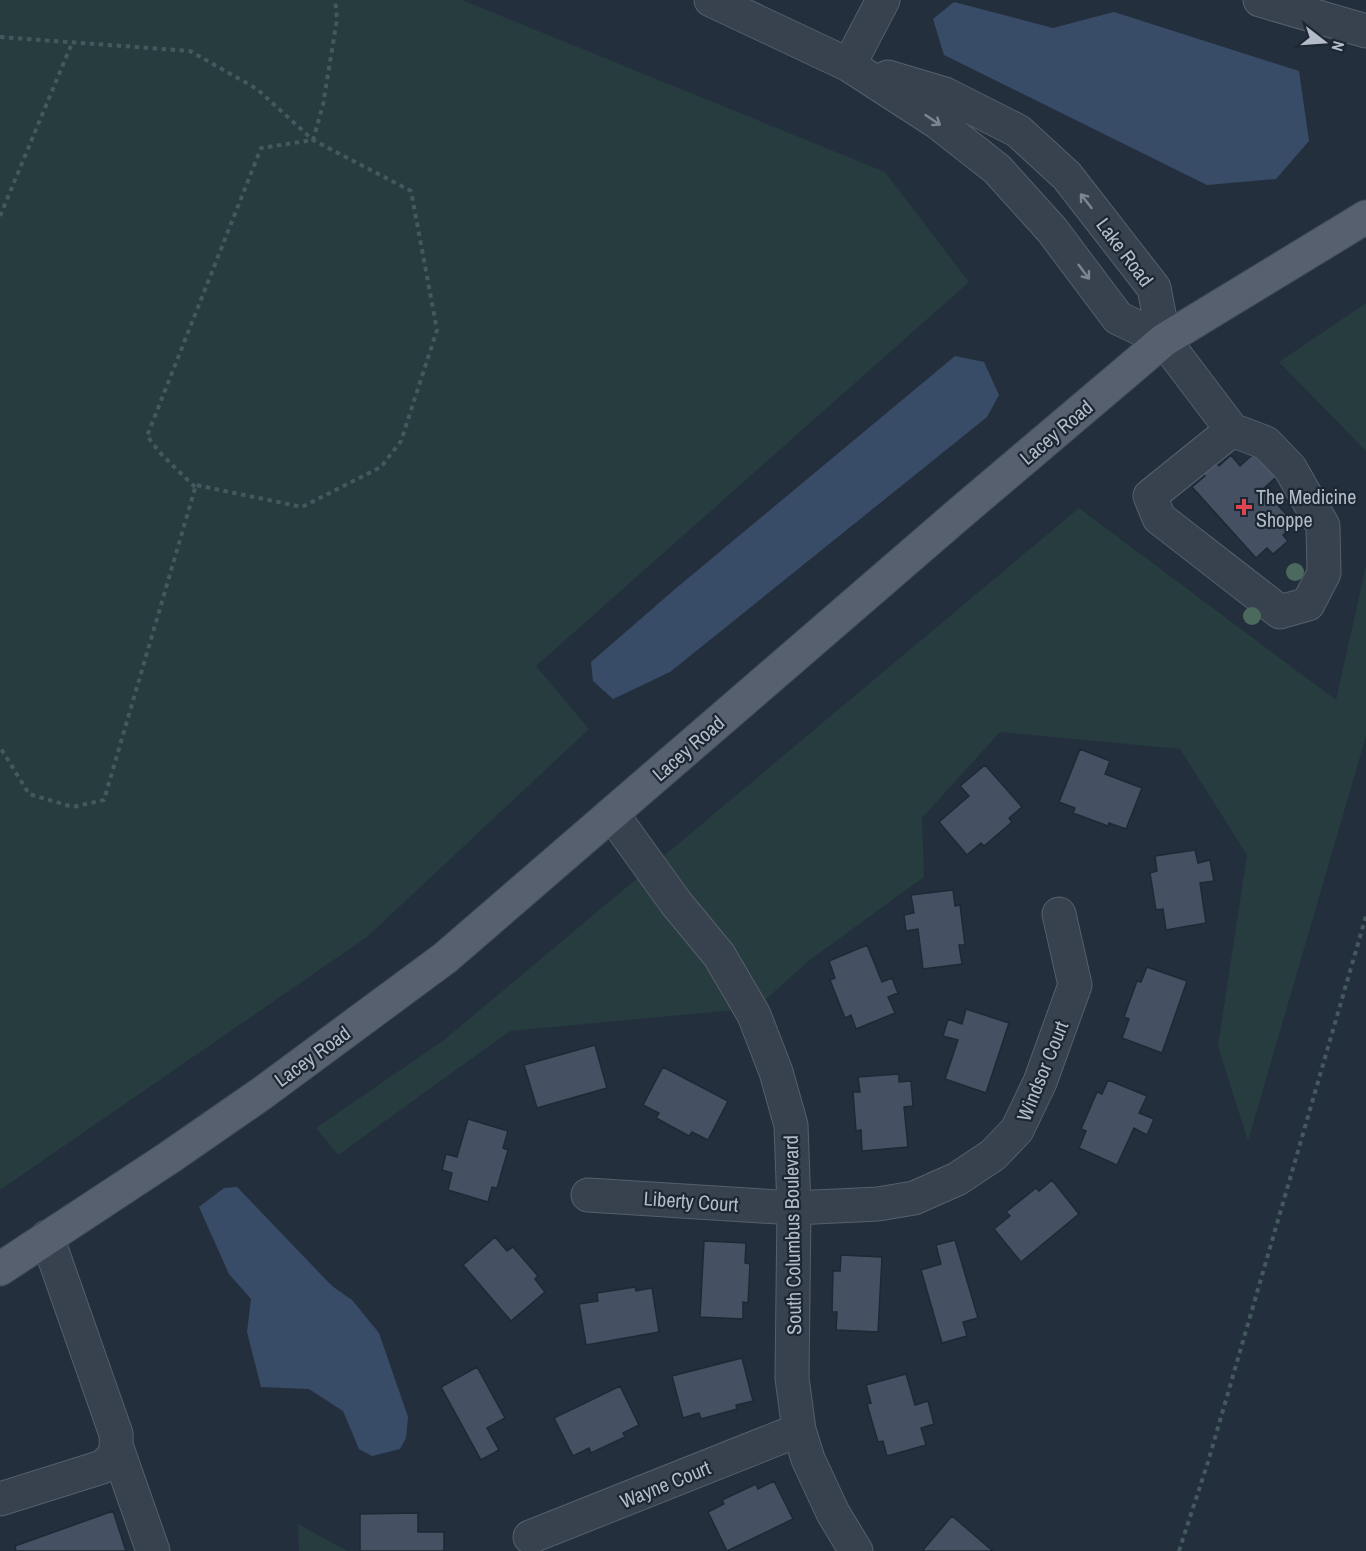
<svg xmlns="http://www.w3.org/2000/svg" width="1366" height="1551" font-family="'Archivo Narrow',sans-serif">
  <rect width="100%" height="100%" fill="#242f3e"/>
  <path fill="#263c3f" d="M0 0H462L885 172 969 282 536 666 589 729 367 937 0 1190Z
    M1366 303V451L1279 362Z
    M1079 508 1336 700 1366 566V736L1248 1141 1218 1046 1247 855 1180 749 1000 732 922 818 924 877 811 959 756 1008 510 1031 338 1155 316 1128 444 1040Z
    M298 1524 347 1551H299Z"/>
  <path fill="#394c67" d="M954 2 1053 28 1114 12 1299 71 1309 141 1276 179 1207 185 944 55 933 19Z
    M955 356 984 362 999 395 987 417 670 672 613 699 593 681 591 662 674 590Z
    M237 1187 332 1286 352 1300 379 1333 408 1417 406 1438 400 1449 372 1456 359 1449 343 1411 309 1389 261 1387 247 1332 251 1299 229 1274 199 1207 224 1188Z"/>
  <path fill="#455162" stroke="#1f2835" stroke-width="1.5" d="M1260 448 1282 472 1263 489 1295 524 1283 535 1288 541 1273 554 1267 548 1256 558 1192 487 1205 476 1201 471 1214 460 1219 466 1231 455 1240 466Z
    M1080 749 1110 761 1105 774 1142 788 1126 829 1109 823 1108 826 1073 813 1075 808 1059 802Z
    M985 765 1022 807 1009 818 1012 822 984 846 981 843 967 855 939 822 969 796 960 786Z
    M1195 850 1198 863 1210 860 1214 881 1200 883 1206 923 1166 930 1163 909 1156 910 1150 873 1157 871 1155 856Z
    M953 890 955 906 960 905 965 945H959L962 964 923 969 918 929 906 931 904 915 914 913 911 895Z
    M867 945 882 982 892 978 898 993 888 997 895 1013 856 1029 851 1015 845 1018 830 980 835 978 829 961Z
    M1147 967 1187 981 1162 1053 1122 1038 1129 1019 1124 1017 1137 981 1141 982Z
    M966 1009 1009 1023 986 1093 945 1079 958 1040 943 1036 948 1019 962 1024Z
    M595 1045 607 1088 537 1108 524 1065Z
    M663 1067 728 1101 708 1140 692 1132 689 1136 656 1118 659 1113 643 1105Z
    M899 1074V1082L911 1081 913 1106 904 1107 908 1147 862 1151 861 1130 856 1131 853 1092H860L858 1077Z
    M1108 1080 1147 1096 1139 1113 1154 1119 1147 1135 1134 1128 1117 1165 1079 1148 1086 1131 1081 1129 1097 1092 1102 1094Z
    M468 1119 508 1131 503 1148 508 1150 497 1188 492 1187 488 1202 448 1190 452 1173 442 1170 446 1154 457 1157Z
    M1052 1180 1079 1214 1021 1262 994 1229 1010 1216 1006 1212 1036 1188 1039 1191Z
    M495 1237 507 1251 513 1247 538 1276 535 1279 545 1292 511 1321 463 1265Z
    M955 1240 978 1318 963 1322 967 1336 942 1343 921 1270 941 1264 936 1245Z
    M704 1241 746 1243 745 1263 750 1264 748 1303 743 1302V1319L700 1317Z
    M841 1255 882 1257 878 1332 836 1330 837 1312H832L833 1271H840Z
    M635 1287 636 1291 652 1288 659 1332 586 1345 579 1304 598 1301 597 1293Z
    M742 1358 753 1401 736 1405 737 1409 701 1419 699 1413 683 1418 672 1376Z
    M477 1367 505 1418 487 1428 499 1450 481 1460 441 1387Z
    M906 1374 915 1405 928 1401 934 1424 921 1428 926 1445 887 1456 883 1441 878 1442 867 1404 871 1403 866 1385Z
    M620 1386 639 1425 623 1433 625 1437 591 1453 589 1448 573 1456 554 1418Z
    M774 1481 793 1519 727 1551 708 1512 724 1504 722 1500 756 1484 758 1489Z
    M113 1511 126 1551H16L15 1546Z
    M418 1513V1532H444V1551H360V1514Z
    M952 1516 993 1551H924L923 1550Z"/>
  <g fill="none" stroke-linecap="round" stroke-linejoin="round">
    <defs>
      <path id="minor" d="M711 0 849 65 937 122 997 169 1052 230 1118 318 1164 340 1232 430 1266 443 1290 468 1323 526 1324 573 1308 604 1280 612 1159 518 1150 496 1232 430
        M1260 0 1366 31
        M849 65 883 0
        M888 77 945 94 1018 131 1067 176 1154 288 1164 340
        M612 814 676 903 719 955 754 1015 776 1072 791 1125 794 1208 792 1378 799 1430 808 1459 833 1513 856 1551
        M588 1195 794 1208 878 1204 914 1198 957 1179 993 1155 1017 1130 1040 1082 1075 985 1059 914
        M117 1448 153 1551
        M0 1499 102 1467C116 1456 117 1452 116 1434L47 1237
        M530 1537 799 1430"/>
      <path id="major" d="M0 1269 170 1157 261 1094 445 958 960 513 1164 340 1366 217"/>
    </defs>
    <use href="#minor" stroke="#565f6c" stroke-width="35"/>
    <use href="#major" stroke="#414a57" stroke-width="35"/>
    <path stroke="#44595c" stroke-width="4" stroke-dasharray="4.5 4.5" stroke-linecap="butt" d="M0 37 190 51 257 89 313 140 411 191 437 330 401 441 381 467 302 507 196 485 104 800 73 807 29 794 0 747
      M0 216 72 43
      M195 487 162 455 147 436 261 148 313 140 323 105 337 19 335 0
      M1179 1551 1208 1462 1366 916"/>
    <use href="#minor" stroke="#38414e" stroke-width="33"/>
    <use href="#major" stroke="#56606e" stroke-width="33"/>
  </g>
  <g fill="#4b6a5d">
    <circle cx="1295" cy="572" r="9"/>
    <circle cx="1252" cy="616" r="9"/>
  </g>
  <defs><path id="oneway-shaft" d="M-6 0H5M1.5-3L5.5 0L1.5 3" fill="none" stroke-width="1.6" stroke-linecap="round" stroke-linejoin="round" transform="scale(1.5)"/></defs>
  <g stroke="#7c8592">
    <use href="#oneway-shaft" transform="translate(933 120) rotate(34)"/>
    <use href="#oneway-shaft" transform="translate(1086 201) rotate(-128)"/>
    <use href="#oneway-shaft" transform="translate(1084 272) rotate(53)"/>
  </g>
  <path fill="#e0444e" stroke="#1d2633" stroke-width="2" d="M1241 498h6v6h6v6h-6v6h-6v-6h-6v-6h6z"/>
  <g text-anchor="middle" dominant-baseline="central" stroke-width="4.5" stroke-linejoin="round" paint-order="stroke">
    <g font-size="20" fill="#b4bcc9" stroke="#1d2633">
      <text transform="translate(1125 252) rotate(53)">Lake Road</text>
      <text transform="translate(1056 432) rotate(-40)">Lacey Road</text>
      <text transform="translate(688 748) rotate(-41)">Lacey Road</text>
      <text transform="translate(312 1056) rotate(-36)">Lacey Road</text>
      <text transform="translate(1042 1071) rotate(-68)">Windsor Court</text>
      <text transform="translate(691 1201) rotate(4)">Liberty Court</text>
      <text transform="translate(792 1235) rotate(-91)">South Columbus Boulevard</text>
      <text transform="translate(665 1484) rotate(-22)">Wayne Court</text>
    </g>
    <g font-size="20" fill="#b4bcc9" stroke="#1d2633" text-anchor="start">
      <text x="1256" y="496">The Medicine<tspan x="1256" dy="23">Shoppe</tspan></text>
    </g>
  </g>
  <g transform="translate(1324 42) rotate(107)" stroke="#1d2633" stroke-width="4.5" paint-order="stroke">
  <path d="M0-4.5L10 22L0 15L-10 22Z" fill="#b4bcc9"/>
  <text y="-9" font-size="16" font-weight="bold" text-anchor="middle" fill="#b4bcc9">N</text>
  </g>
</svg>
